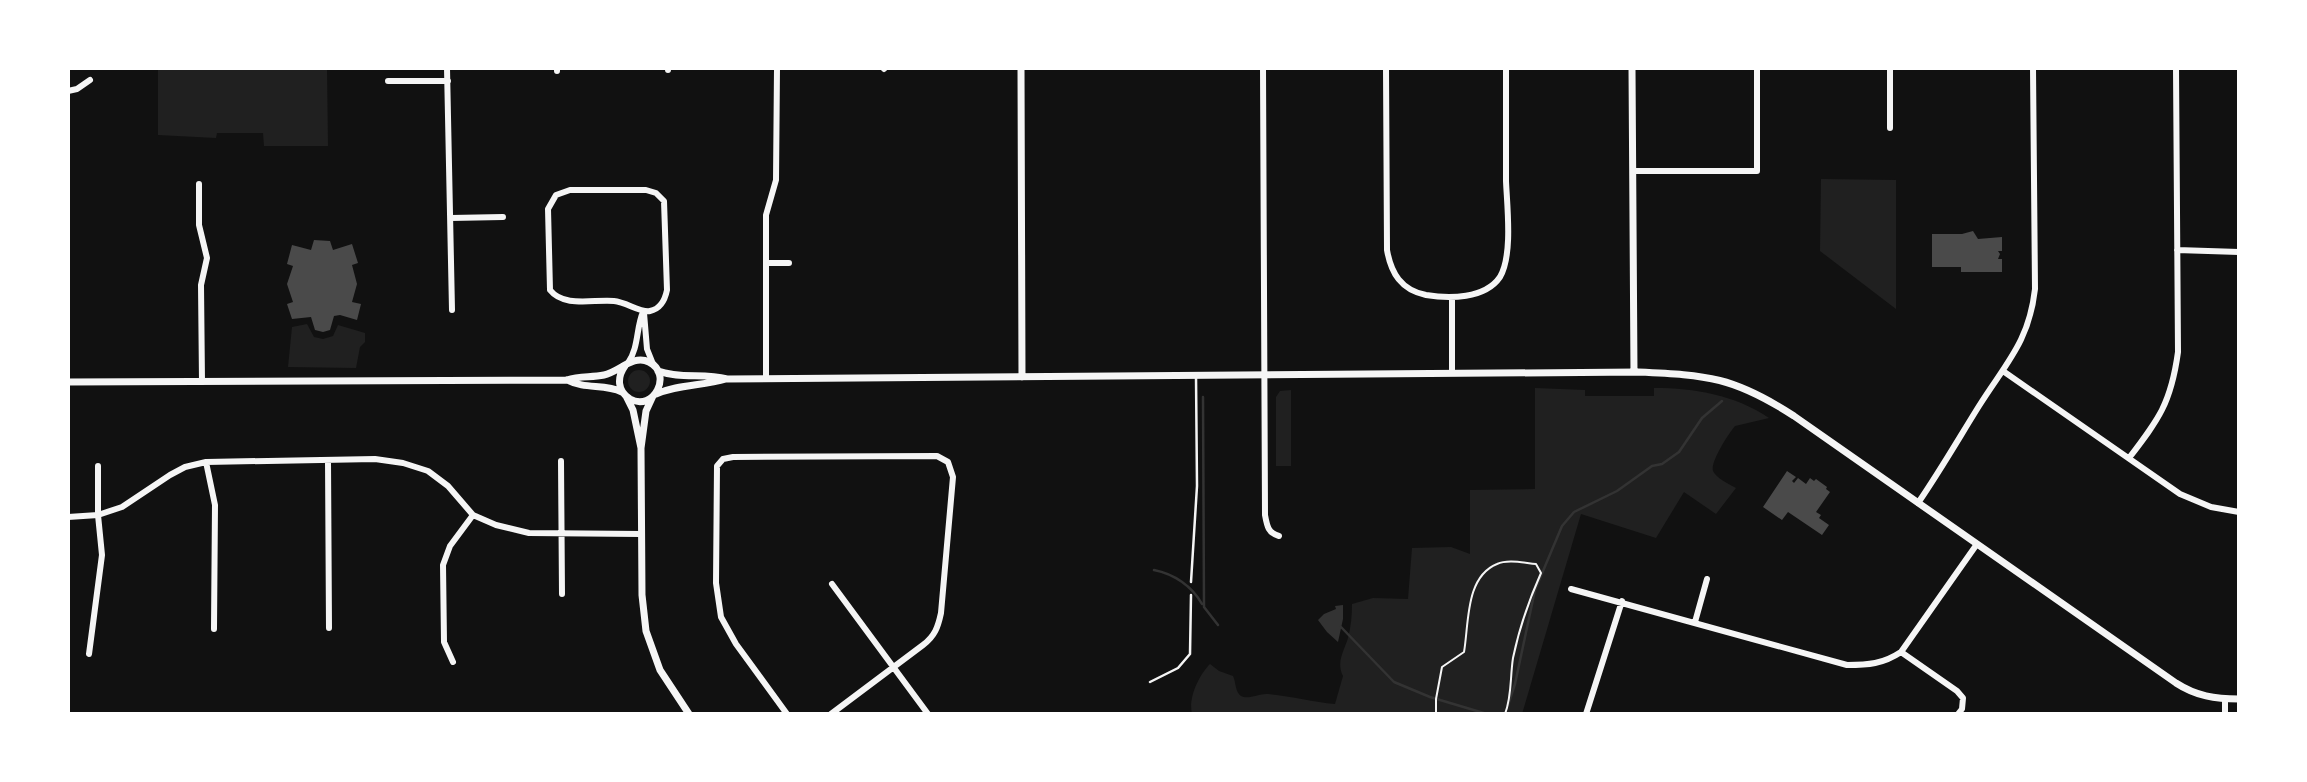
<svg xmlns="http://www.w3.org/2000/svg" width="2307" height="782" font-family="'Archivo Narrow',sans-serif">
  <rect width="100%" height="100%" fill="#111"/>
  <path fill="#202020" d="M158 68H327L328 146H264L263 133H217L216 138 158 135Z
    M1821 179 1896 180V309L1820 251Z
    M307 324 314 337 323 339 333 336 338 325 365 333V342L360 347 356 368 288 367 292 327Z
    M628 381a11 11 0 1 1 22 0a11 11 0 1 1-22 0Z
    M1535 388 1585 390V396H1654V388C1695 388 1735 395 1769 418L1735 426C1729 433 1710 462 1713 471 1716 478 1729 484 1736 488L1716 514 1684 492 1656 538 1581 514 1522 714H1192C1188 698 1199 675 1210 664L1219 671 1233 676C1236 682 1235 692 1241 696 1248 700 1260 693 1268 694 1291 696 1313 702 1335 704L1343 676C1336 662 1344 651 1348 638 1351 627 1352 615 1352 604L1373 598 1408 599 1412 548 1451 547 1470 554V490L1535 489Z
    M1291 390V466H1276V397L1280 391Z"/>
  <path fill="#333" d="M1343 605V619L1338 642 1327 632 1318 620 1324 614 1336 609 1335 606Z"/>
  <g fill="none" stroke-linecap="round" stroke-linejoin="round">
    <path stroke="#333" stroke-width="2.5" d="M1203 397 1204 607 1218 625
      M1154 570C1174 574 1192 586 1202 604
      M1341 627 1394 682 1430 697 1487 714
      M1508 705 1515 684 1535 590 1562 526 1574 512 1617 491 1652 466 1662 464 1679 452 1702 418 1722 401"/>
  </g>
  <path fill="#4a4a4a" d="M1973 231 1978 239 2002 237V251H1998L2000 254 1998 259H2002V272H1961V267H1932V234H1962Z
    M314 240 330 241 333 250 352 244 358 263 352 265 357 284 352 302 361 304 357 320 340 315 334 316 330 330 323 332 315 330 311 317 292 319 287 304 293 302 287 284 293 266 287 264 292 245 311 250Z
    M1787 471 1796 477 1792 481 1794 483 1798 478 1806 484 1810 478 1814 481 1816 479 1827 487 1826 489 1830 492 1816 512 1821 515 1819 518 1829 525 1822 535 1788 512 1782 520 1763 507Z"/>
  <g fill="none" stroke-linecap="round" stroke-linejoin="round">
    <path stroke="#f5f5f5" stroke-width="2" d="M1436 714V699L1442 667 1464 652C1469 624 1465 577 1497 564 1508 559 1524 563 1536 564L1541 573C1529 600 1519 629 1513 658 1510 677 1512 696 1505 714"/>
    <path stroke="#f5f5f5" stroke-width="2.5" d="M1191 582 1197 486 1196 376
      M1150 682 1178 668 1190 654 1191 595"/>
    <path stroke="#f5f5f5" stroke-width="6" d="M447 68 452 310
      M557 68V71
      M668 68V70
      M1263 68 1265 515C1267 526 1268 533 1279 536
      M1386 68 1387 250C1391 273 1401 290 1426 295 1449 299 1485 299 1500 277 1513 255 1507 206 1506 181 1506 143 1506 106 1506 68
      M1890 68V128
      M884 69 885 68
      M388 81H448
      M68 91 77 89 90 80
      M1633 171H1757V68
      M199 184V225L207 258 201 285 202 382
      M570 190H646L656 193 664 201 667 290C665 300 660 309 650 311 641 313 626 302 614 301 594 299 564 308 550 290L548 209 556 195Z
      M451 218 503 217
      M2177 250 2239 252
      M766 263H789
      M1452 297V373
      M644 313 647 349 653 364
      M628 363C639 347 636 328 643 312
      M2003 371 2180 494 2211 507 2239 512
      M766 378V215L776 180 777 68
      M2129 458C2159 419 2171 403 2178 352L2176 68
      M328 460 329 628
      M561 461 562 594
      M206 462 215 505 214 629
      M1918 503C1940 471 1959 438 1979 406 2006 363 2029 342 2035 289L2033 68
      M68 517 98 515 122 507 170 475 185 467 206 462 375 459 403 463 428 471 448 486 473 515 496 525 529 533 641 534
      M832 584 928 714
      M1571 589 1847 665C1868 665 1883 664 1901 652L1977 544
      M1695 622 1707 579
      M1901 652 1957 691 1963 698 1962 709 1958 714
      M89 654 102 555 98 515V466
      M453 662 444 642 443 565 450 546 473 515
      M2225 699V714
      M787 714 736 644 721 617 716 583 717 466 723 459 733 457 937 456 948 462 953 477 941 613C938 627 935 636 923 645L831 714
      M1586 714 1622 601"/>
    <path stroke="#f5f5f5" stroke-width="7" d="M1021 68 1022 377
      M1632 68 1634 372
      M658 371C680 379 704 373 727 379L1638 372C1708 375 1734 377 1794 416L2176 683C2196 696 2215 699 2239 699
      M567 380C586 390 604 383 622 392
      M68 382 567 380C580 375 591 378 604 375 619 372 633 354 649 362 673 374 654 412 630 399 617 391 617 377 625 366
      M656 394C678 384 703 386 726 379
      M626 396 633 410 641 448 642 595 646 631 660 670 689 714
      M641 448 646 411 652 398"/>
  </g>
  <rect width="2307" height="782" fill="none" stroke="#ffffff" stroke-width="140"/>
</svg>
